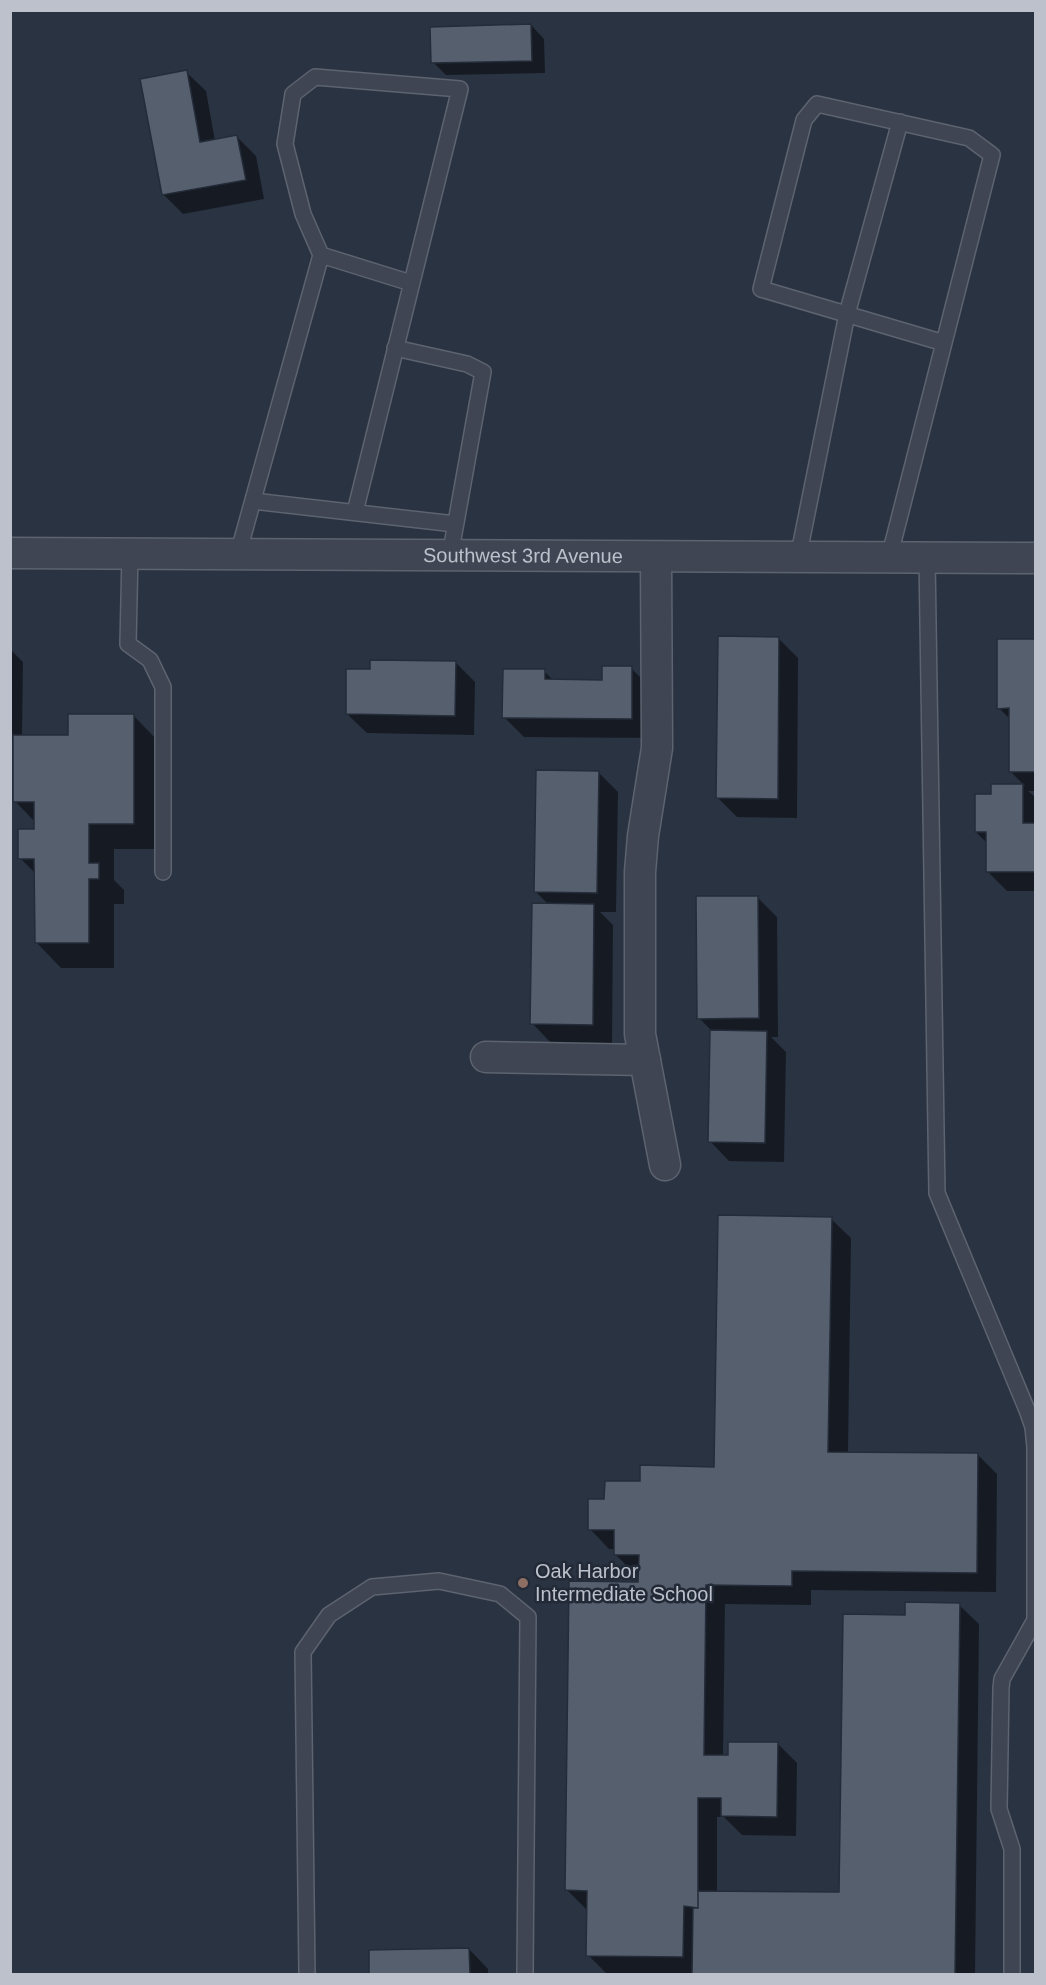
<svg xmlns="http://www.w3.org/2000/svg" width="1046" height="1985" font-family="Arial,sans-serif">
  <rect width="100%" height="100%" fill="#2a3342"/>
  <path fill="#0007" d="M531 25 544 39 545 73 446 75 433 62Z
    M186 72 206 91 215 141 237 137 256 156 264 199 183 214 163 194Z
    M778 638 798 658 797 818 737 817 718 798Z
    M1036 640V791H1028L1036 798V891H1007L988 872V844L976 832 992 796V786H1025L1011 772V720L999 708 998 641Z
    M10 649 23 662 22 737H69L133 715 158 741 159 849H114V880L124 890V904H114V968H61L36 942V874L20 858 35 830V822L15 801V738H10Z
    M455 662 475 682 474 735 367 733 347 714 372 670Z
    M631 668 651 688V738L524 737 504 717 544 671 554 681H603Z
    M598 772 618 792 616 912H600L613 925 612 1044 551 1043 532 1023 548 904 535 891Z
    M757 897 777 917 778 1037H771L786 1052 784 1162 729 1161 710 1141 712 1031 699 1018Z
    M831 1219 851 1238 848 1453 978 1455 997 1474 996 1592 811 1590V1605L725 1604 723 1757 778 1744 797 1763 796 1836 742 1835 724 1817H717V1892L840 1894 907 1616 959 1605 979 1624 975 1974H607L588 1955V1909H586L566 1889 640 1584V1574H635L616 1555V1549H609L590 1529 606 1500 641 1483 716 1468Z
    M469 1949 488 1969V1974H371L370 1951Z"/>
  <path fill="#565f6e" stroke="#252c39" stroke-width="1.5" d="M531 24 532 61 431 63 430 27Z
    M187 70 200 142 237 135 246 180 162 195 140 79Z
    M1035 625 1036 772H1009V708L997 709V639H1035Z
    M718 636 779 637 778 799 716 798Z
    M370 660 456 661 455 716 346 714V669H370Z
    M602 666H632V719L502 718 503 669H545V679L602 680Z
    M68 714H134V824H89V863H99V879H89V943H35L34 859H18V829H34V802H13V735H68Z
    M536 770 599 771 597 893 534 892Z
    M991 784H1023V823H1036V872H986V832H975V794H991Z
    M696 896H758L759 1018 697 1019Z
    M532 903 594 904 593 1025 530 1024Z
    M710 1030 767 1031 765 1143 708 1142Z
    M718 1215 832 1217 828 1452 978 1453 977 1573 792 1571V1586L706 1585 704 1755H728V1742H778L777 1817 721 1816V1798H698V1908L684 1906 683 1957 586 1956 587 1891 565 1890 569 1581 638 1582 639 1555H614V1530H588V1499H604L605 1481H640V1465L714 1467Z
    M905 1602 960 1603 955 1974H692L693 1908H698V1891L839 1892 843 1614 905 1615Z
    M469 1948 470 1974H369V1950Z"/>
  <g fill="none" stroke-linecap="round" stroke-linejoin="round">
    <defs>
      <path id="service" d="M321 255 411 283
        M395 348 467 364 483 372 450 556
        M253 501 455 524
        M130 554 128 644 150 660 163 687V872
        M238 554 321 255 303 214 285 144 293 94 315 77 460 89 355 512
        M798 558 847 314 900 122
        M889 558 992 155 969 138 817 104 804 120 761 289 944 343
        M927 558 937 1193 1027 1410 1033 1427 1035 1447V1620L1002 1679 1001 1688 999 1809 1012 1849V1974
        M307 1974 303 1652 329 1615 372 1587 439 1581 500 1594 528 1617 525 1974"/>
      <g id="minor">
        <path id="s1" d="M10 553 1036 558"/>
        <path d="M656 557 657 748 643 836 640 872V1034L665 1165"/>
        <path d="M486 1057 645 1060"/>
      </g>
    </defs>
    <use href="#service" stroke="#5d636f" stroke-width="18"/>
    <use href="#minor" stroke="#5d636f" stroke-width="33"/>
    <use href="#service" stroke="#3f4552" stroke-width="15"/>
    <use href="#minor" stroke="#3f4552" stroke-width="30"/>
  </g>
  <circle fill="#8d6e63" stroke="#232a37" stroke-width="2" cx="523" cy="1583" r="6"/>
  <g text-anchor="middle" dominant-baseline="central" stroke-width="5" stroke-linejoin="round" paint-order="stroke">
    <g font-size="20" fill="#bcc1cb" stroke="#232a37">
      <text stroke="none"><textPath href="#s1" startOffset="513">Southwest 3rd Avenue</textPath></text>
    </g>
    <g font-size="20" fill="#bcc1cb" stroke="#232a37" text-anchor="start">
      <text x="535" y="1571">Oak Harbor<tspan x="535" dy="23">Intermediate School</tspan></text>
    </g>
  </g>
  <rect width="1046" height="1985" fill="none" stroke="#bcc1cb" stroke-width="24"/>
</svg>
